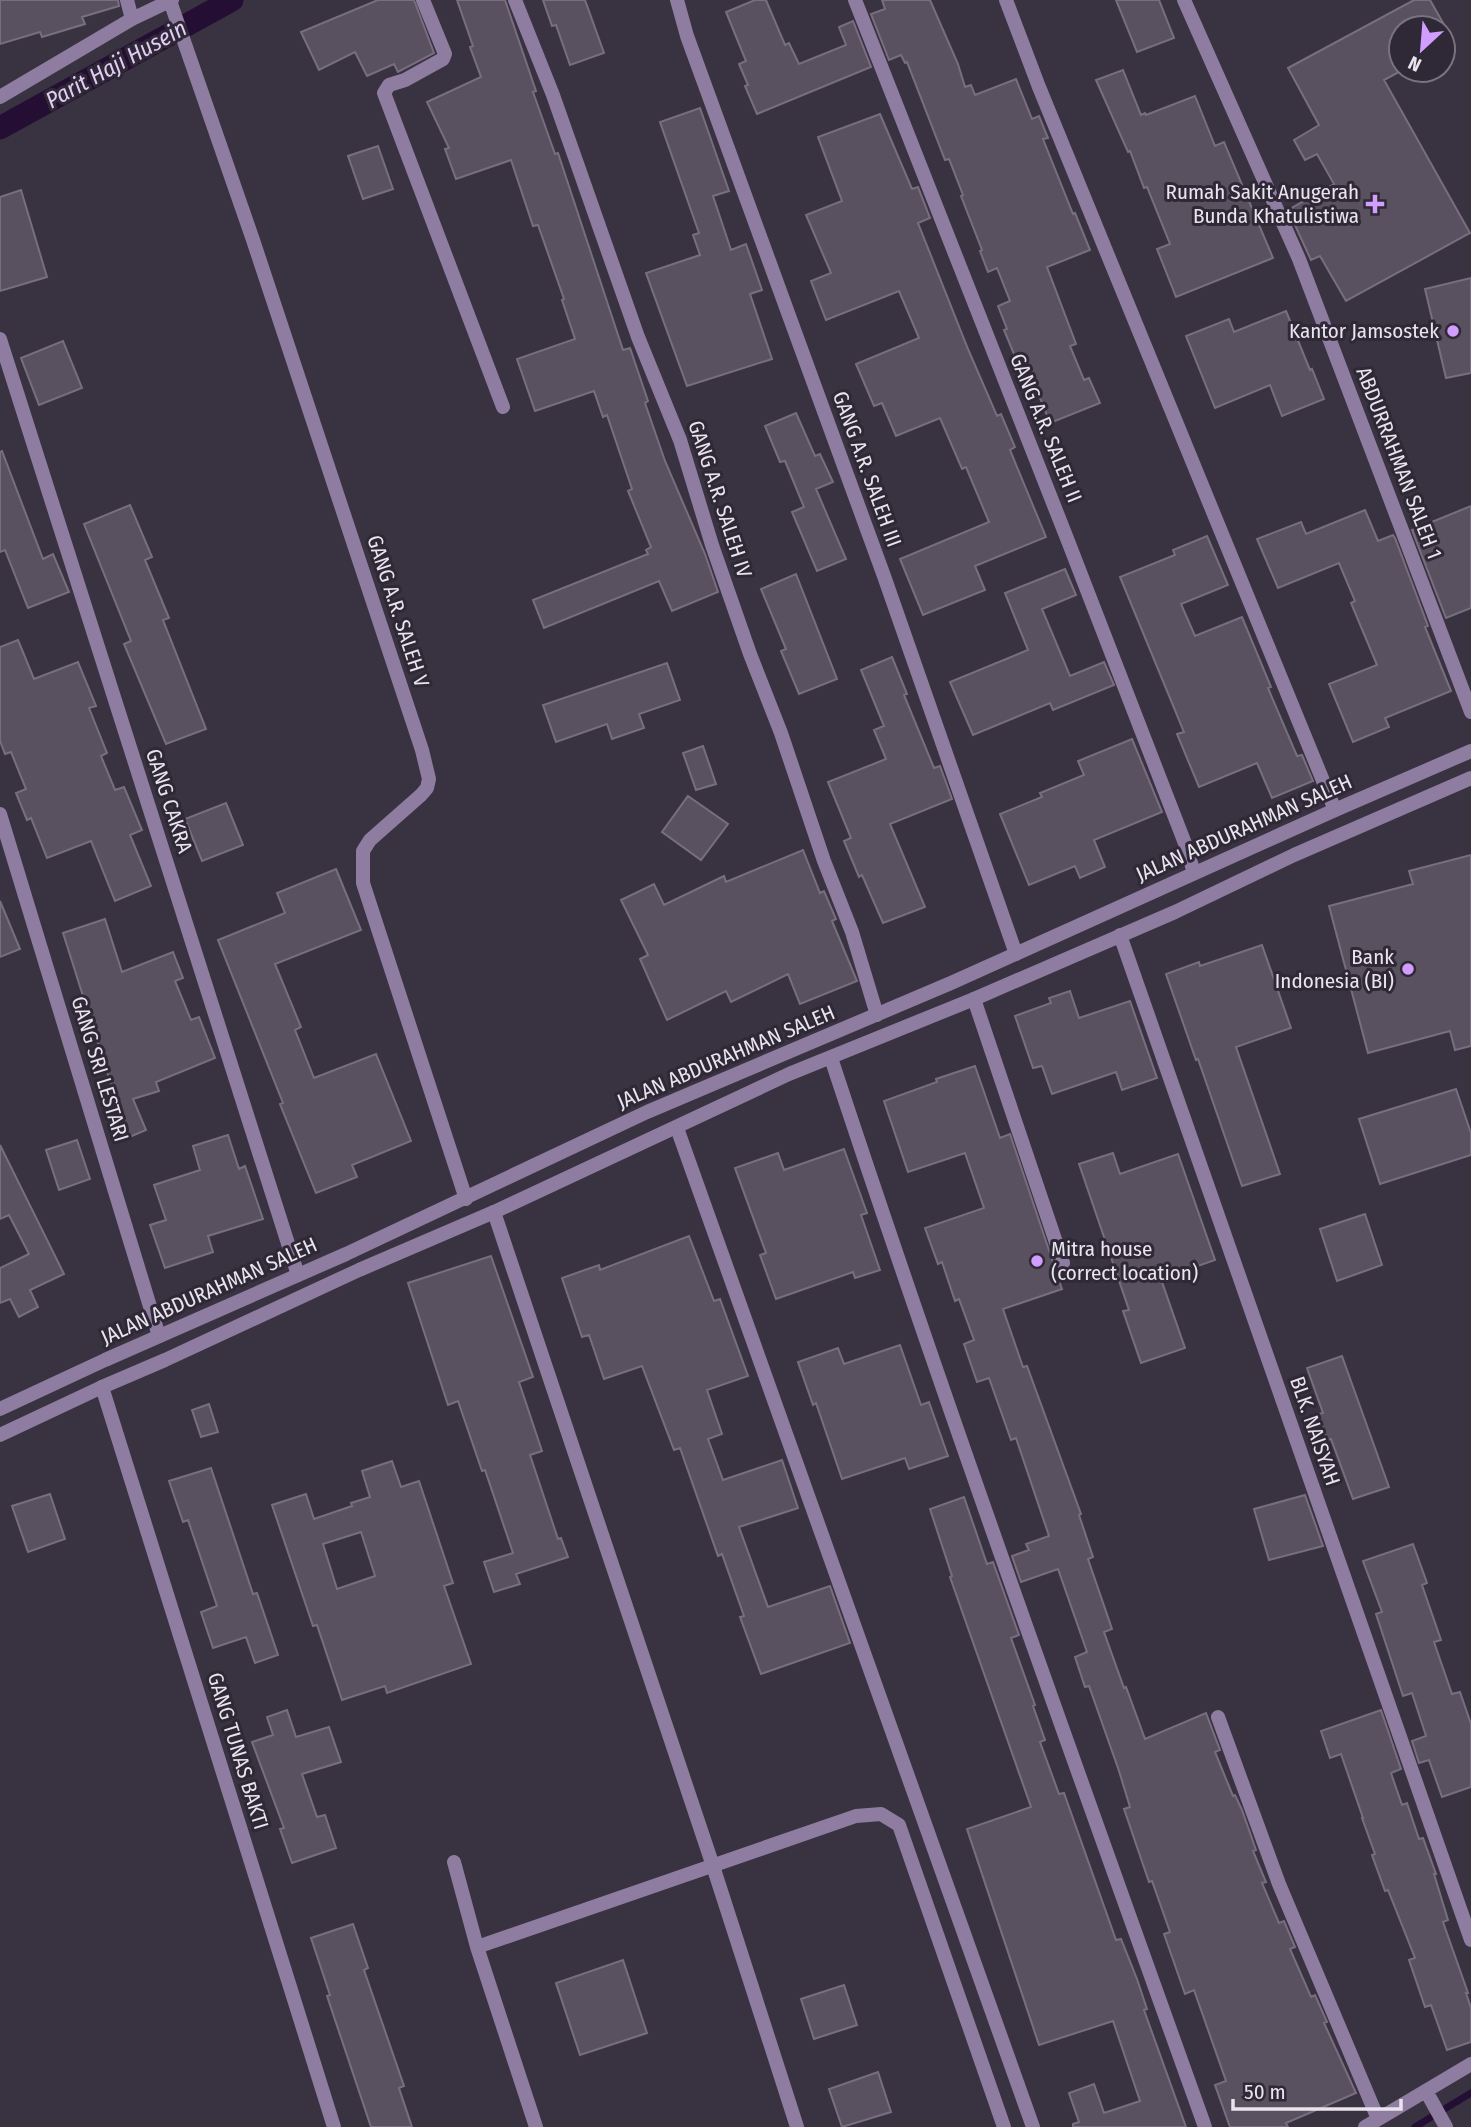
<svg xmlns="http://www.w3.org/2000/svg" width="1471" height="2127" font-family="'Fira Sans Condensed',sans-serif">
  <rect width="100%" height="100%" fill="#393240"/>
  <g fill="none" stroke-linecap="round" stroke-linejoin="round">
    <path stroke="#240e34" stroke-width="7" d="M1415 2127 1471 2093"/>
    <path stroke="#240e34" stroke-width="23" d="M0 128 232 0"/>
  </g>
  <path fill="#595160" stroke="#776f7f" stroke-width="2" fill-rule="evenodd" d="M0 0H118L119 6 82 17 85 24 42 37 40 32 0 44Z
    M378 0H414L434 53 398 72 394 64 367 76 355 52 319 70 301 32Z
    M457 0H505L536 91 533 92 555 154 558 153 623 350 630 348 648 401 645 403 665 461 705 554 718 592 672 611 659 581 544 628 533 600 648 554 646 550 651 547 628 491 632 489 607 415 603 417 594 391 535 411 517 359 575 339 562 300 564 299 538 225 533 226 511 160 456 179 445 149 449 148 427 102 481 77 470 47 473 46Z
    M543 0H585L604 53 570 65 556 25 552 26Z
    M755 0H766L785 45 789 43 799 64 846 45 839 27 853 21 871 67 757 114 745 86 748 85 739 64 746 61 726 12Z
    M882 0H930L958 64 965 87 971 85 975 95 1016 79 1032 119 1039 116 1048 138 1043 139 1073 214 1075 213 1090 250 1047 267 1076 344 1070 346 1084 380 1089 378 1100 403 1050 423 1026 363 1019 366 1004 330 1007 329 998 306 1010 301 997 268 988 272 980 251 982 250 961 196 963 195 949 159 945 160 907 62 905 63 901 55 889 60 871 14 885 9Z
    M1116 0H1159L1174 38 1137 52Z
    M1414 0H1430L1446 28H1401V71L1384 80 1470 233 1346 301 1320 256 1311 260 1288 210 1334 184 1317 154 1305 160 1294 140 1319 125 1288 68Z
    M1123 70 1141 115 1145 113 1146 115 1195 96 1215 146 1224 142 1273 258 1176 297 1157 249 1170 244 1147 187 1144 188 1130 151 1128 152 1096 80Z
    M700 108 729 191 713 196 731 250 746 244 762 290 750 294 772 359 687 386 646 273 700 255 693 235 699 233 660 122Z
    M880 114 912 189 918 187 930 218 918 223 968 349 997 416 1001 414 1015 447 1010 450 1046 537 975 566 985 590 923 615 900 559 989 522 966 467 962 469 940 418 896 436 882 403 874 406 856 364 919 338 899 291 826 320 811 281 831 273 806 215 842 201 818 137Z
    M378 146 393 189 363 199 348 156Z
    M21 190 47 277 0 291V197Z
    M1471 278V373L1446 378 1425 289Z
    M1286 311 1310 370 1312 369 1324 399 1282 416 1270 385 1215 408 1186 336 1229 319 1234 332Z
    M63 341 82 388 39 405 21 358Z
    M796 413 815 456 820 454 833 482 816 489 846 559 817 571 792 512 804 507 785 461 780 462 765 426Z
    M2 451 43 559 53 554 69 592 28 608 5 550 0 552V452Z
    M130 505 152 557 145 560 169 618 163 620 206 729 166 744 124 644 131 641 84 524Z
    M1471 506V608L1446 618 1412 530Z
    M1365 510 1378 541 1393 535 1395 538 1428 626 1425 627 1451 691 1385 718 1389 727 1353 742 1329 684 1377 665 1351 603 1355 601 1339 563 1278 588 1257 539 1301 522 1306 534Z
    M1207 536 1228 585 1181 604 1195 636 1242 617 1271 687 1268 688 1297 756 1302 755 1313 781 1272 798 1257 763 1199 787 1177 734 1184 732 1120 577 1175 555 1173 550Z
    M1065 569 1076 595 1042 609 1070 676 1104 662 1114 685 1053 710 1050 703 973 735 950 682 1028 650 1005 593Z
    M796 574 837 679 799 694 781 651 786 649 761 589Z
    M18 640 34 679 78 662 96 706 89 708 107 753 101 756 115 790 124 787 142 830 130 835 151 886 115 901 91 841 47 858 31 818 27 820 16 793 26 789 11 752 5 754 0 741V647Z
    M892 657 907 694 904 695 934 768 940 766 952 799 890 824 925 907 883 923 862 875 859 877 844 841 851 838 828 782 886 759 874 730 884 726 861 670Z
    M667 663 680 700 639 714 644 728 612 739 607 724 556 742 543 705Z
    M1132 739 1162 812 1094 840 1105 867 1080 878 1075 866 1029 885 1000 814 1042 797 1040 793 1084 775 1078 761Z
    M703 746 716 784 696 790 683 753Z
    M688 796 728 824 701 860 662 832Z
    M226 803 243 845 202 861 185 819Z
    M803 850 820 893 824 891 836 919 832 921 857 981 800 1004 788 974 731 1002 726 991 667 1020 640 959 648 955 621 900 654 884 664 905 724 876 726 882Z
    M1471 855V1046L1455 1050 1450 1031 1368 1053 1329 906 1413 884 1409 871Z
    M336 869 361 930 275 964 301 1027 295 1030 314 1078 376 1054 411 1141 352 1165 357 1177 316 1193 280 1104 283 1103 218 940 285 913 277 893Z
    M0 901 20 949 0 957Z
    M105 919 122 972 173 952 183 978 175 981 191 1020 199 1017 215 1058 156 1082 159 1091 133 1099 146 1130 125 1139 116 1118 121 1116 63 933Z
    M1262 945 1291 1028 1236 1047 1280 1174 1242 1186 1198 1059 1196 1060 1166 974 1199 962 1200 966Z
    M1070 991 1079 1018 1130 1001 1157 1078 1122 1090 1116 1072 1052 1094 1042 1066 1033 1068 1015 1016 1051 1003 1049 998Z
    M975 1066 1000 1138 1010 1134 1062 1289 1003 1309 1023 1367 1027 1366 1081 1514 1079 1515 1093 1557 1088 1559 1112 1629 1104 1632 1124 1688 1126 1687 1145 1739 1206 1713 1220 1750 1215 1752 1233 1796 1235 1795 1242 1810 1256 1850 1253 1851 1266 1882 1262 1883 1279 1923 1284 1921 1295 1947 1290 1949 1311 1997 1315 1995 1327 2022 1324 2023 1356 2093 1286 2123 1288 2127H1230L1215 2085 1226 2081 1194 1990 1185 1994 1164 1934 1170 1932 1152 1881 1149 1882 1124 1809 1130 1807 1119 1771 1089 1686 1085 1687 1075 1657 1087 1652 1058 1569 1021 1582 1012 1556 1029 1550 1026 1544 1049 1536 1016 1438 1011 1440 989 1378 977 1382 964 1344 974 1340 959 1299 955 1301 942 1262 938 1264 925 1228 984 1208 965 1153 908 1172 884 1101 937 1082 936 1079Z
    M1456 1089 1471 1133V1155L1380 1184 1359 1119Z
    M228 1135 239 1169 245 1166 263 1219 208 1236 213 1252 165 1268 150 1225 166 1220 154 1185 200 1170 193 1146Z
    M77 1140 90 1179 59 1190 46 1150Z
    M0 1145 64 1274 30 1290 38 1307 19 1317 10 1299 0 1303V1268L29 1254 9 1215 0 1219Z
    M844 1149 867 1213 861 1215 880 1270 855 1278 853 1272 776 1299 760 1255 766 1253 735 1168 778 1153 784 1170Z
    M1113 1153 1120 1174 1178 1154 1215 1260 1161 1279 1185 1348 1141 1363 1123 1311 1129 1310 1079 1164Z
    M1365 1214 1382 1265 1337 1281 1320 1229Z
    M689 1236 714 1301 720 1299 748 1376 707 1390 722 1434 708 1439 723 1480 782 1460 798 1508 739 1527 768 1607 830 1586 850 1643 761 1674 740 1617 744 1616 722 1554 718 1556 680 1448 674 1450 642 1366 604 1379 589 1335 582 1337 562 1278 599 1265 600 1270Z
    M491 1256 533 1377 519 1382 542 1451 530 1455 558 1539 561 1538 568 1557 516 1574 520 1584 494 1592 484 1562 513 1553 485 1470 482 1471 458 1401 448 1405 408 1283Z
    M900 1345 921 1405 929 1402 948 1456 909 1469 905 1458 842 1479 816 1403 813 1405 798 1362 838 1348 844 1364Z
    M1342 1356 1389 1487 1353 1499 1331 1439 1327 1440 1318 1414 1323 1413 1307 1368Z
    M209 1404 218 1432 201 1437 192 1410Z
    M392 1461 401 1487 419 1481 453 1583 444 1586 471 1664 387 1693 385 1686 342 1700 317 1625 313 1626 272 1505 306 1494 314 1519 352 1506 351 1503 370 1497 362 1471ZM361 1532 375 1576 337 1589 323 1544Z
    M211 1468 253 1594 257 1593 278 1655 255 1663 246 1637 213 1648 201 1612 217 1606 188 1520 183 1522 169 1481Z
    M50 1494 65 1539 28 1552 12 1506Z
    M1305 1495 1323 1546 1269 1560 1254 1509Z
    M964 1497 987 1564 993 1562 1019 1635 1011 1638 1035 1705 1033 1706 1045 1740 1040 1742 1059 1794 1064 1793 1116 1940 1121 1939 1137 1979 1147 2009 1144 2010 1186 2127H1073V2124L1079 2122 1069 2093 1094 2084 1104 2113 1140 2101 1113 2021 1039 2045 967 1829 1031 1807 950 1577 952 1576 930 1509Z
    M1413 1544 1427 1583 1422 1585 1441 1640 1434 1642 1452 1694 1460 1692 1471 1724V1787L1442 1797 1429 1760 1419 1763 1412 1741 1426 1736 1412 1693 1403 1696 1376 1614 1382 1612 1363 1561Z
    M287 1710 296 1737 329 1727 341 1762 302 1774 317 1817 325 1815 336 1848 292 1863 280 1829 284 1828 252 1742 273 1735 267 1717Z
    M1381 1710 1401 1769 1391 1773 1402 1805 1407 1803 1419 1839 1423 1838 1436 1874H1434L1448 1920 1443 1922 1468 1993H1466L1471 2008V2042L1447 2050 1431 2005 1425 2007 1409 1960 1415 1958 1388 1890 1385 1891 1372 1855 1375 1854 1362 1818H1363L1341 1754 1330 1758 1321 1731Z
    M353 1924 368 1968 364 1970 404 2086 399 2088 412 2127H371L327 1996 330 1995 311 1938Z
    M623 1960 647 2033 580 2055 556 1983Z
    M844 1985 857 2025 814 2039 801 1999Z
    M878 2072 891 2112 842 2127 829 2089Z"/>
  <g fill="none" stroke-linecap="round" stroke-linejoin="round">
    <path stroke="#8f7ca1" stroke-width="14" d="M127 0 132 19
      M423 0 445 54 443 59 405 80 389 85 384 93 503 407
      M515 0 553 95 638 337 680 440 712 545 750 654 781 733 824 861 852 932 877 1015
      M677 0 687 36 884 576 1016 954
      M855 0 1068 541 1186 846 1194 873
      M1006 0 1039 87 1335 810
      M1184 0 1299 259 1471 712
      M170 1 253 240 422 750 429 779 427 788 421 795 370 840 363 851V883L466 1199
      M0 97 132 19 172 0
      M0 339 298 1275
      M0 814 159 1336
      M1120 935 1471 1940
      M974 999 1063 1263
      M831 1058C949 1416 1078 1772 1205 2127
      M677 1128 1033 2127
      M494 1212 713 1866 797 2127
      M102 1387 334 2127
      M1218 1717 1279 1884 1378 2119
      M454 1862 477 1947 536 2127
      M477 1947 856 1816 881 1814 899 1825 1004 2127
      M1426 2091 1446 2127
      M1365 2127 1471 2064"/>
    <path stroke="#8f7ca1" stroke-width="14" d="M0 1409 105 1360 346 1254 647 1112 951 983 1335 810 1471 751
      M0 1435 102 1387 165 1360 359 1270 494 1212 789 1074 974 999 1175 912 1294 855 1471 778"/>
  </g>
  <g fill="#d19dfe" stroke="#2f2836" stroke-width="2.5">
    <path d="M1371.5 193.5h7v7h7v7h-7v7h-7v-7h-7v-7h7z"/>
    <circle cx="1453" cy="331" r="7"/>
    <circle cx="1408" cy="969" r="7"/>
    <circle cx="1037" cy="1261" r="7"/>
  </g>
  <g text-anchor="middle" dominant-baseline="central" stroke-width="6" stroke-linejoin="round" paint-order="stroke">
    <g font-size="21" fill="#e9e4ed" stroke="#2f2836" text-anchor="end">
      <text x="1359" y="192">Rumah Sakit Anugerah<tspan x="1359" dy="24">Bunda Khatulistiwa</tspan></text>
      <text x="1439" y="331">Kantor Jamsostek</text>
      <text x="1394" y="957">Bank<tspan x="1394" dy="24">Indonesia (BI)</tspan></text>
      <text x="1051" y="1249" text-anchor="start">Mitra house<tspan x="1051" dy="24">(correct location)</tspan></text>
    </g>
    <g font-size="21" fill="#e9e4ed" stroke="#2f2836">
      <text transform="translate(1046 428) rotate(68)">GANG A.R. SALEH II</text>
      <text transform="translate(1399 463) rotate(69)">ABDURRAHMAN SALEH 1</text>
      <text transform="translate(867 469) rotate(70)">GANG A.R. SALEH III</text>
      <text transform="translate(720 499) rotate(72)">GANG A.R. SALEH IV</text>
      <text transform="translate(398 611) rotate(72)">GANG A.R. SALEH V</text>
      <text transform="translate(169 801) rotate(72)">GANG CAKRA</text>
      <text transform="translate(1244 828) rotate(-24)">JALAN ABDURAHMAN SALEH</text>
      <text transform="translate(726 1057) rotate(-23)">JALAN ABDURAHMAN SALEH</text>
      <text transform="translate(100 1069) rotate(73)">GANG SRI LESTARI</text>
      <text transform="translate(209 1291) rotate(-24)">JALAN ABDURAHMAN SALEH</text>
      <text transform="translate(1315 1431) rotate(71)">BLK. NAISYAH</text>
      <text transform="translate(238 1751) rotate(73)">GANG TUNAS BAKTI</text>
    </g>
    <g font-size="23" font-style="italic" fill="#e3cdf7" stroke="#2f2836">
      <text transform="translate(116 64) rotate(-29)">Parit Haji Husein</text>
    </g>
  </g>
  <g transform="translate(1422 49) rotate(206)"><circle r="33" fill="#2f2836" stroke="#79737f" stroke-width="2"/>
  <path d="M0-5L12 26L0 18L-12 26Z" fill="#d19dfe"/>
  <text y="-10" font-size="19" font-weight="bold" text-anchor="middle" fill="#e9e4ed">N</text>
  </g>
  <path d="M1233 2099v10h168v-10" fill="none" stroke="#e9e4ed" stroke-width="3.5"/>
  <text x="1244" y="2099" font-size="21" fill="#e9e4ed" stroke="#2f2836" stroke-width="5" paint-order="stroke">50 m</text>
</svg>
